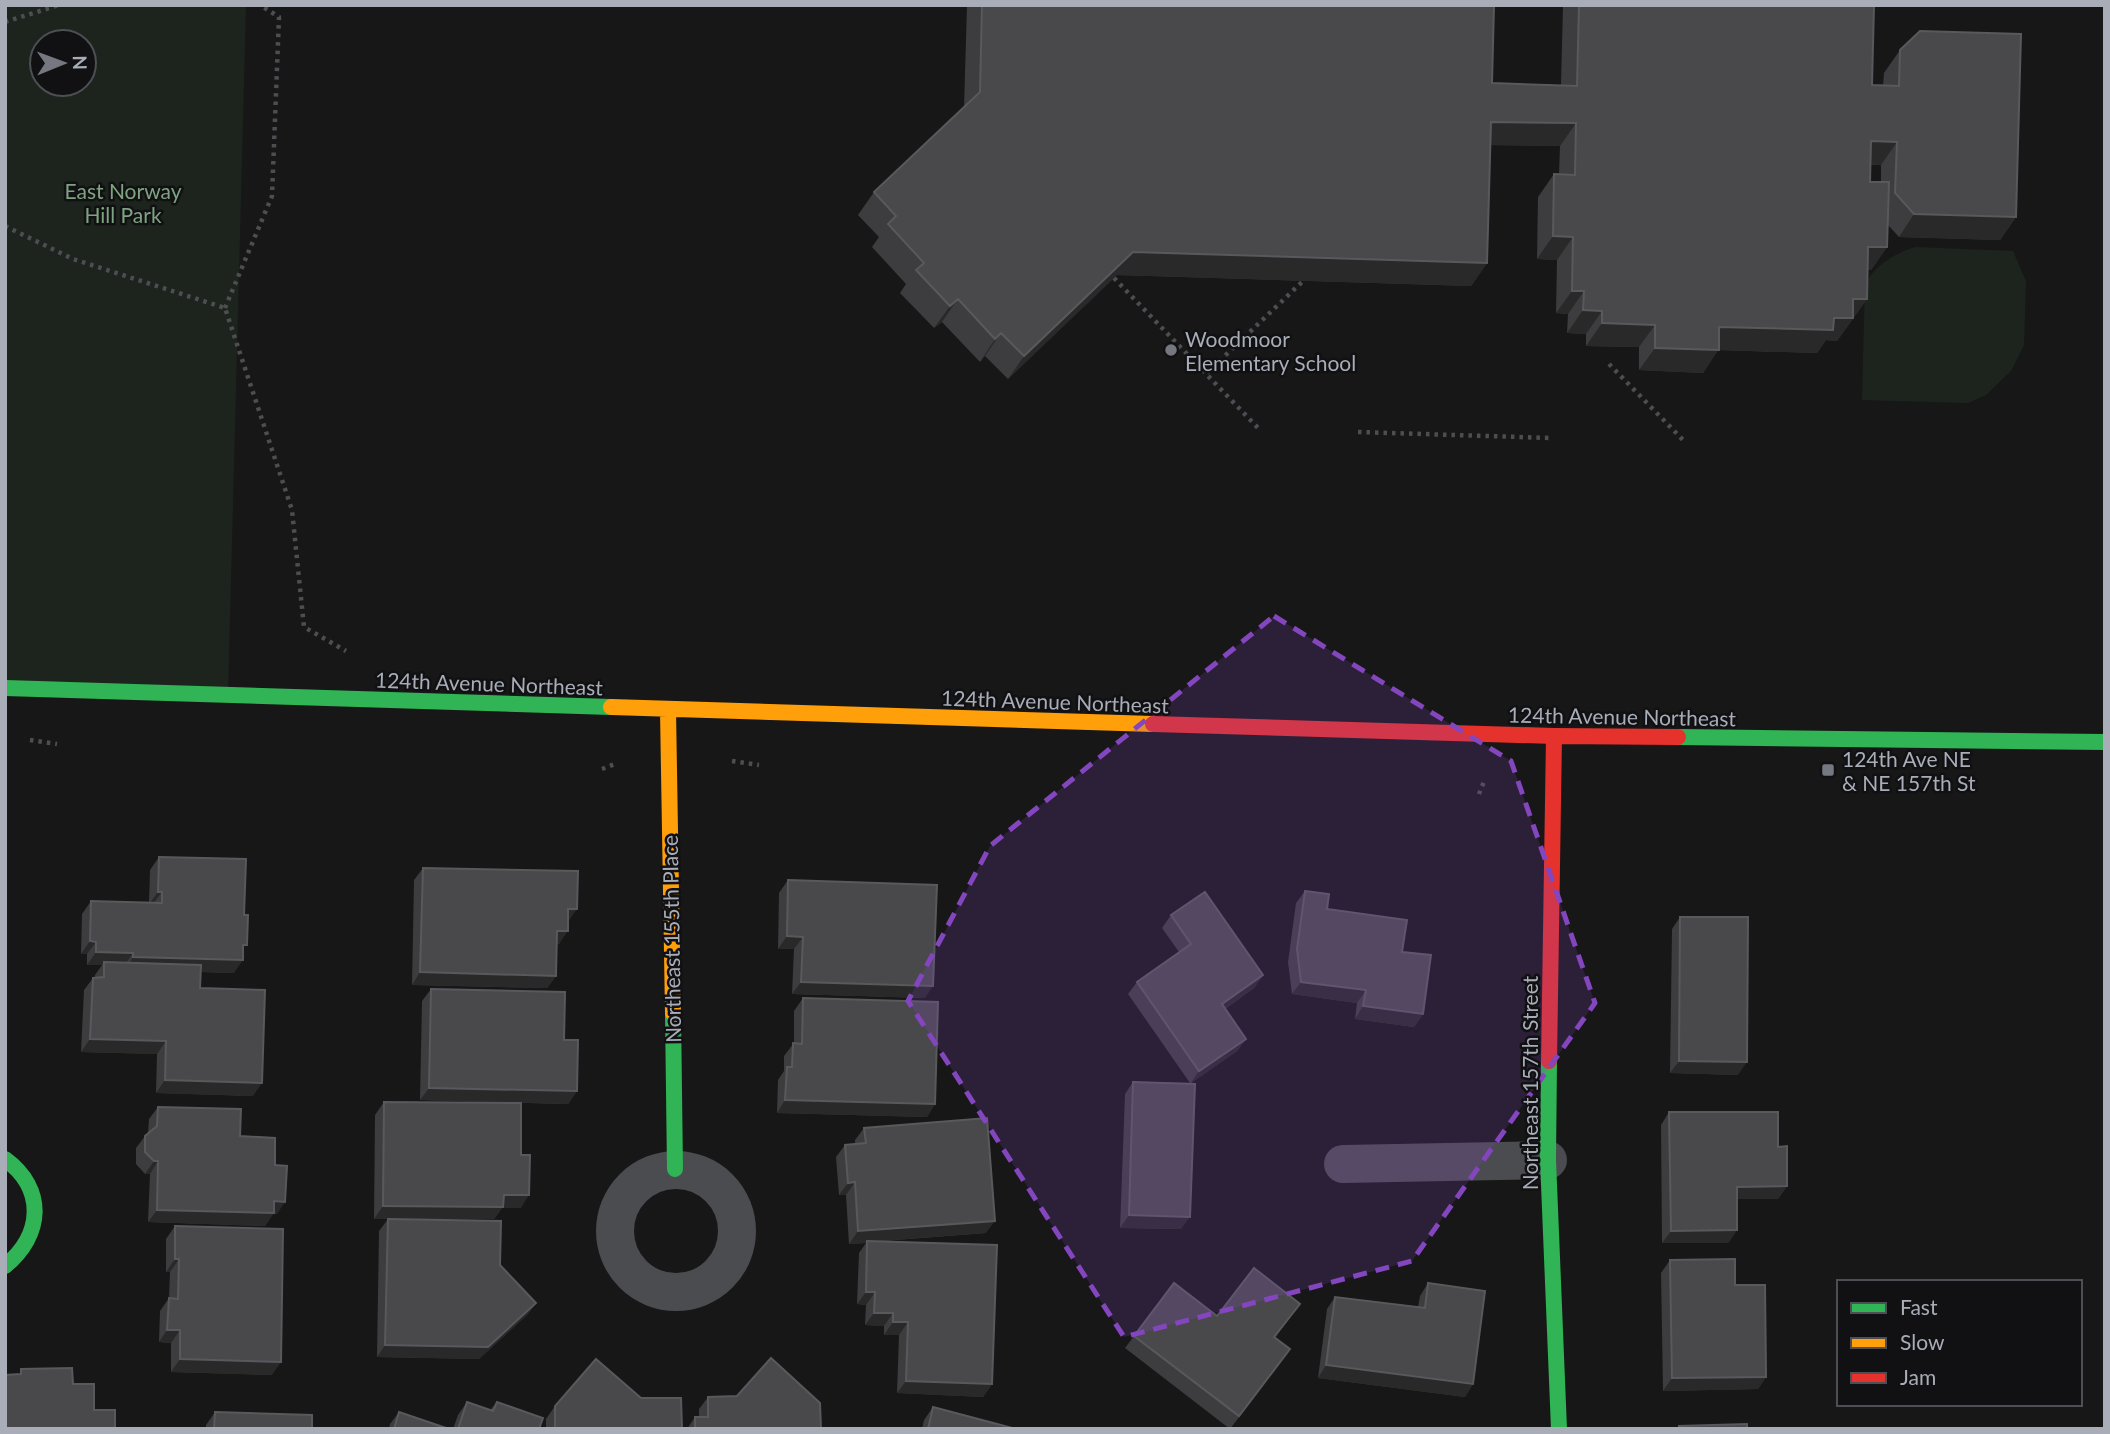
<svg xmlns="http://www.w3.org/2000/svg" width="2110" height="1434" font-family="Lato,sans-serif">
  <rect width="100%" height="100%" fill="#171717"/>
  <path fill="#1d241e" fill-rule="evenodd" d="M5 5H246L228 694 5 688ZM42 42H84V84H42Z
    M1915 247 2013 251 2026 281 2024 345 2011 371 1986 395 1968 403 1862 400 1865 285C1873 266 1896 253 1915 247Z"/>
  <g fill="none" stroke-linecap="round" stroke-linejoin="round">
    <path stroke="#4d4e52" stroke-width="4.5" stroke-dasharray="3.5 5" stroke-linecap="butt" d="M5 22 59 5
      M5 226 73 259 225 308 292 510 304 627 346 651
      M1114 278 1260 430
      M225 308 272 196 279 17 260 5
      M1609 364 1685 442
      M1207 373 1303 281
      M1358 432 1551 438
      M30 740 57 744
      M732 761 759 765
      M602 769 615 764
      M1479 794 1485 779"/>
    <path stroke="#4b4c50" stroke-width="38" d="M1343 1164 1548 1160
      M615 1231a61 61 0 1 1 122 0a61 61 0 1 1-122 0Z"/>
    <path stroke="#30b455" stroke-width="16" d="M5 688 611 707
      M1678 737 2105 742
      M673 1013 675 1169
      M1549 1061 1548 1160 1559 1429
      M5 1159C46 1189 43 1235 5 1266"/>
    <path stroke="#ff9f0a" stroke-width="16" d="M611 707 1153 724
      M668 710 673 1013"/>
    <path stroke="#e5322d" stroke-width="16" d="M1153 724 1554 736 1678 737
      M1549 1061 1554 736"/>
  </g>
  <path fill="#3d3d3f" fill-rule="evenodd" d="M967 5H1494L1492 83 1561 85 1563 5H1874L1872 85 1883 86 1884 73 1900 50 2016 217 2000 240 1899 237 1888 225 1887 247 1871 270H1868L1867 299 1837 341 1826 340 1817 353 1718 350 1703 373 1639 370V347L1586 346V334L1567 333 1568 314 1556 313 1557 260 1537 259 1538 197 1554 174H1559L1560 146 1490 145 1487 263 1471 286 1117 275 1008 379 985 356 980 362 942 322 934 328 900 293 906 284 872 247 879 237 858 215 874 192 964 107ZM1870 165H1881V182H1870Z
    M159 857 243 951 234 973 201 972 200 988 253 1096 156 1093 157 1054 81 1052 84 990 93 978H95V975L102 965H87V954H81L82 914 91 901 149 903 150 870Z
    M423 868 568 922 559 944H557L556 976 547 988 412 985 414 880Z
    M788 880 925 998 792 994 794 949H778L779 893Z
    M1305 891 1327 909 1402 952 1423 1014 1414 1027 1355 1019 1357 1003 1292 994 1288 962 1296 903Z
    M1171 915 1263 975 1254 988 1225 1009 1246 1039 1237 1051 1191 1083 1181 1229 1120 1228 1125 1094 1133 1082 1190 1083 1128 994 1137 982 1179 952 1162 928Z
    M1680 917 1738 1075 1670 1073 1672 929Z
    M431 989 564 1040 577 1091 568 1104 420 1100 422 1001Z
    M803 998 935 1104 927 1117 777 1113 778 1080 784 1071V1056L794 1043V1011Z
    M384 1102 521 1208H502L494 1219H396L500 1265 536 1303 527 1315 479 1359 377 1357 379 1231 388 1219H374L375 1115Z
    M158 1107 240 1136 275 1165 277 1214H273L265 1226 148 1222 150 1174H145L136 1164V1148L145 1136 148 1133 149 1119Z
    M1669 1112 1778 1147 1787 1186 1778 1199H1737V1230L1728 1243H1662L1661 1125Z
    M864 1128 986 1233 883 1241 992 1384 983 1397 897 1393 899 1335H884V1326L865 1325 866 1305 857 1304 859 1253 866 1243 849 1244 846 1195H839L836 1157 845 1145 855 1144V1140Z
    M175 1226 272 1375 171 1372V1343L159 1342 160 1311 169 1298 170 1272H166V1239Z
    M1670 1260 1735 1285 1766 1377 1758 1389 1663 1391 1661 1273Z
    M1428 1283 1473 1384 1465 1397 1318 1378 1327 1309 1335 1297 1418 1307 1420 1296Z
    M1300 1304 1275 1338 1281 1362 1230 1429 1125 1348 1134 1336 1217 1316Z
    M708 1397 821 1429H687L695 1417H699V1409Z
    M641 1398 682 1429H546V1419L555 1406Z
    M467 1402 490 1410 497 1402 539 1429H453L458 1415Z
    M933 1407 1016 1429H922L924 1420Z
    M215 1412 312 1429H206V1425Z
    M399 1412 449 1429H389L390 1424Z"/>
  <path fill="#29292a" d="M1491 122 1576 123 1560 146 1475 145Z
    M1871 141 1897 142 1881 165 1855 164Z
    M1914 214 2016 217 2000 240 1899 237Z
    M1553 236 1573 237 1557 260 1537 259Z
    M1868 247H1887L1871 270 1852 269Z
    M1133 252 1487 263 1471 286 1117 275 1008 379 1024 356Z
    M1572 291H1584L1568 314 1556 313Z
    M958 299 942 322 934 328 950 306Z
    M1853 299H1867L1837 341 1826 340 1817 353 1718 350 1703 373 1639 370 1655 348 1719 327 1834 318Z
    M1583 310 1602 311 1586 334 1567 333Z
    M1602 323 1655 325 1639 347 1586 346Z
    M1001 333 985 356 980 362 995 339Z
    M158 892H162L153 904H149Z
    M568 909H577L568 922Z
    M557 931H568L559 944 548 943Z
    M787 936 803 937 794 949H778Z
    M90 941 96 942 87 954H81Z
    M96 952 133 953 124 966 104 962 102 965H87Z
    M133 957 243 960 234 973 124 970Z
    M420 972 556 976 547 988 412 985Z
    M1263 975 1254 988 1213 1017 1222 1004Z
    M801 982 933 986 925 998 792 994Z
    M1301 982 1366 990 1357 1003 1292 994Z
    M1363 1006 1423 1014 1414 1027 1355 1019Z
    M90 1039 166 1041 157 1054 81 1052Z
    M1246 1039 1237 1051 1190 1084 1199 1071Z
    M1679 1061 1747 1062 1738 1075 1670 1073Z
    M165 1080 262 1083 253 1096 156 1093Z
    M429 1088 577 1091 568 1104 420 1100Z
    M785 1100 935 1104 927 1117 777 1113Z
    M154 1161H158L150 1174H145Z
    M855 1182 846 1195H839L848 1183Z
    M1787 1186 1778 1199H1728L1737 1187Z
    M504 1195H529L521 1208H502L494 1219H374L383 1206Z
    M274 1201 285 1202 277 1214H273L265 1226 148 1222 157 1210Z
    M1129 1215 1190 1217 1181 1229 1120 1228Z
    M995 1221 986 1233 867 1242V1241L866 1243 849 1244 858 1231Z
    M1737 1230 1728 1243H1662L1671 1231Z
    M175 1259H179L170 1272H166Z
    M866 1292H875L866 1305 857 1304Z
    M536 1303 527 1315 479 1359 377 1357 385 1345Z
    M874 1313H893L884 1326 865 1325Z
    M893 1322H908L899 1335H884Z
    M167 1330H180L171 1343 159 1342Z
    M180 1359 281 1362 272 1375 171 1372Z
    M1326 1365 1473 1384 1465 1397 1318 1378Z
    M1766 1377 1758 1389 1663 1391 1672 1378Z
    M906 1381 992 1384 983 1397 897 1393Z"/>
  <path fill="#49494c" stroke="#58595d" stroke-width="2" d="M982 5H1494L1492 83 1577 86 1579 5H1874L1872 85 1899 86 1900 50 1920 31 2021 34 2016 217 1914 214 1895 193 1897 142 1871 141 1870 182H1889L1887 247H1868L1867 299H1853V318H1834L1833 330 1719 327V350L1655 348V325L1602 323V311L1583 310 1584 291H1572L1573 237 1553 236 1554 174 1575 175 1576 123 1491 122 1487 263 1133 252 1024 356 1001 333 995 339 958 299 950 306 916 270 924 263 888 224 896 216 874 192 980 92Z
    M159 857 246 859 244 915H248L247 945H243V960L133 957V953L96 952V942L90 941 91 901 162 903V892H158Z
    M423 868 578 871 577 909H568V931H557L556 976 420 972Z
    M788 880 937 885 933 986 801 982 803 937 787 936Z
    M1305 891 1329 894 1327 909 1407 920 1402 952 1431 955 1423 1014 1363 1006 1366 990 1301 982 1297 949Z
    M1205 892 1263 975 1222 1004 1246 1039 1199 1071 1137 982 1191 944 1171 915Z
    M1680 917H1748L1747 1062 1679 1061Z
    M104 962 201 965 200 988 265 990 262 1083 165 1080 166 1041 90 1039 93 978 104 977Z
    M431 989 565 992 564 1040H578L577 1091 429 1088Z
    M803 998 938 1002 935 1104 785 1100 787 1067H792L793 1043 802 1044Z
    M1133 1082 1195 1084 1190 1217 1129 1215Z
    M384 1102 521 1103V1155H530L529 1195H504L503 1207 383 1206Z
    M158 1107 241 1109 240 1136 275 1138V1165L287 1166 285 1202 274 1201V1213L157 1210 158 1161H154L145 1152V1136L157 1126Z
    M1669 1112H1778V1147L1787 1146V1186L1737 1187V1230L1671 1231Z
    M987 1118 995 1221 858 1231 855 1182 848 1183 845 1145 866 1143 864 1128Z
    M388 1219 501 1221 500 1265 536 1303 488 1347 385 1345Z
    M175 1226 283 1229 281 1362 180 1359V1330H167L169 1298 178 1299 179 1259H175Z
    M867 1241 997 1245 992 1384 906 1381 908 1322H893V1313H874L875 1292H866Z
    M1735 1259V1285H1765L1766 1377 1672 1378 1670 1260Z
    M1254 1268 1300 1304 1274 1337 1290 1349 1239 1416 1134 1336 1174 1283 1217 1316Z
    M1428 1283 1485 1291 1473 1384 1326 1365 1335 1297 1425 1308Z
    M771 1358 820 1403 821 1429H695V1417H708V1397L737 1396Z
    M596 1359 641 1398H681L682 1429H555V1406Z
    M72 1368 73 1384H94V1410H115V1429H5V1375L21 1374V1369Z
    M467 1402 493 1411 497 1402 543 1418 539 1429H458Z
    M933 1407 1016 1429H928Z
    M215 1412 312 1415V1429H214Z
    M399 1412 449 1429H394Z
    M1747 1424V1429H1679V1426Z"/>
  <path fill="#8446be" fill-opacity="0.2" stroke="#8446be" stroke-width="5" stroke-dasharray="14 9" stroke-linejoin="round" d="M1274 616 1511 761 1595 1003 1412 1261 1124 1337 908 1001 990 846Z"/>
  <g fill="#757880" stroke="#111113" stroke-width="2.5">
    <circle cx="1171" cy="350" r="7"/>
    <rect x="1821" y="763" width="14" height="14" rx="3.5"/>
  </g>
  <g text-anchor="middle" dominant-baseline="central" stroke-width="5" stroke-linejoin="round" paint-order="stroke">
    <g font-size="21" fill="#7fa381" stroke="#111113">
      <text x="123" y="190">East Norway<tspan x="123" dy="24">Hill Park</tspan></text>
    </g>
    <g font-size="21" fill="#a8adb8" stroke="#111113" text-anchor="start">
      <text x="1185" y="338">Woodmoor<tspan x="1185" dy="24">Elementary School</tspan></text>
      <text x="1842" y="758">124th Ave NE<tspan x="1842" dy="24">&amp; NE 157th St</tspan></text>
    </g>
    <g font-size="21" fill="#a8adb8" stroke="#111113">
      <text transform="translate(489 683) rotate(2)">124th Avenue Northeast</text>
      <text transform="translate(1055 701) rotate(2)">124th Avenue Northeast</text>
      <text transform="translate(1622 716) rotate(1)">124th Avenue Northeast</text>
      <text transform="translate(671 939) rotate(-91)">Northeast 155th Place</text>
      <text transform="translate(1529 1083) rotate(-90)">Northeast 157th Street</text>
    </g>
  </g>
  <rect width="2110" height="1434" fill="none" stroke="#a8adb8" stroke-width="14"/>
  <rect x="1837" y="1280" width="245" height="126" fill="#111113" stroke="#4d4f55" stroke-width="2"/>
  <rect x="1851" y="1303" width="35" height="10" fill="#30b455" stroke="#4d4f55" stroke-width="2"/>
  <text x="1900" y="1315" font-size="21" fill="#a8adb8">Fast</text>
  <rect x="1851" y="1338" width="35" height="10" fill="#ff9f0a" stroke="#4d4f55" stroke-width="2"/>
  <text x="1900" y="1350" font-size="21" fill="#a8adb8">Slow</text>
  <rect x="1851" y="1373" width="35" height="10" fill="#e5322d" stroke="#4d4f55" stroke-width="2"/>
  <text x="1900" y="1385" font-size="21" fill="#a8adb8">Jam</text>
  <g transform="translate(63 63) rotate(89)"><circle r="33" fill="#111113" stroke="#4d4f55" stroke-width="2"/>
  <path d="M0-5L12 26L0 18L-12 26Z" fill="#757880"/>
  <text y="-10" font-size="19" font-weight="bold" text-anchor="middle" fill="#a8adb8">N</text>
  </g>
</svg>
